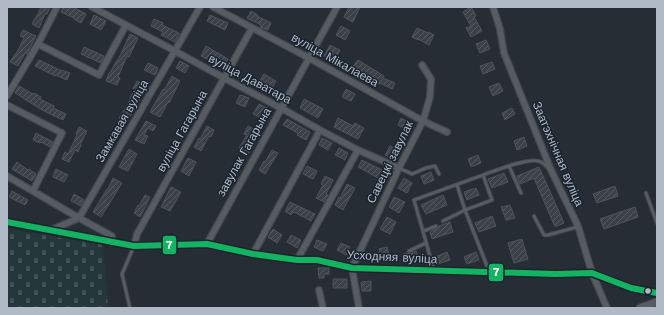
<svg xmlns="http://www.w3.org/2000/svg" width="664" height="315" font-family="'Work Sans',sans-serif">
  <defs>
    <pattern id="cemetery-stones" width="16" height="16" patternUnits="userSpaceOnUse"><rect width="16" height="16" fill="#24373a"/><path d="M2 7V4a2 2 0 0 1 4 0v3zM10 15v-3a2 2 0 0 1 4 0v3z" fill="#415255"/></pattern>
    <pattern id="building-hatch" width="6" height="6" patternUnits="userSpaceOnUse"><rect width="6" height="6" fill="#3c4148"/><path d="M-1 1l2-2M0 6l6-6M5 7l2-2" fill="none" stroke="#565a61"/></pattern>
  </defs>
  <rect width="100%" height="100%" fill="#272d34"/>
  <path fill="url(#cemetery-stones)" d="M7 229 103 245 108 308H7Z"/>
  <path fill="url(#building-hatch)" stroke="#4f545c" d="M41 7H50L47 14H45L39 28 32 24 35 18H36Z
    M63 7H73L86 14 81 23 74 19V18L61 12Z
    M349 7H360L353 22 344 17Z
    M471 7 476 16 474 17 482 31 471 37 466 28 471 26 463 12Z
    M251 11 258 15 257 16 271 23 268 30 260 27 261 25 247 18Z
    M94 15 106 21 101 30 90 24Z
    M210 15 228 23 225 30 207 21Z
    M154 19 163 23 162 25 179 33 175 42 161 35 163 32 151 26Z
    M341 26 350 31 345 40 336 35Z
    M417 28 428 33V32L434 35 429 45 418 39V40L412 37Z
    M23 30 36 36 27 54 25 53 18 66 10 62 15 54H16L24 38 20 36Z
    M130 34 138 38 129 57 127 56 118 77 120 78 117 85 106 81 109 73H110L117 60H118Z
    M486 40 490 49 480 53 476 44Z
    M330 45 340 50 334 61 324 56Z
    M206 46 228 59 224 67 209 59V60L201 56Z
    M84 47 104 56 101 63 81 54Z
    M39 60 62 71V70L70 73 67 80 55 75V76L35 66Z
    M358 60 384 76 383 78 395 83 392 89 380 83 379 84 352 68Z
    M180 61 189 66 185 73 176 68Z
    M492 62 495 69 483 74 480 66Z
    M148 63 158 68 155 75 144 70Z
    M264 74 276 81 270 92 257 85Z
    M172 76 180 81 169 103 168 102 160 117 150 112 163 89 164 90Z
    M137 81 147 86 127 122 119 118 128 104 134 90 133 89Z
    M499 83 503 91 493 96 489 87Z
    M19 86 33 94 34 93 41 97 40 99 54 106 53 108 66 114 63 120 42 110 15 93Z
    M346 89 355 94 351 101 342 97Z
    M240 95 249 98 245 107 236 103Z
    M304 99 323 109 318 118 300 108Z
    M259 104 267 108 265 112 270 114 266 121 253 114Z
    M512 108 515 114 505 120 502 113Z
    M338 118 353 126 355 123 364 128 358 139 334 127Z
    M401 118 412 124 409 131 398 125Z
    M287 119 310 132 306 140 297 135 298 133 283 125Z
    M146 121 156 126 153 131 148 128 144 135 148 136 144 144 135 140Z
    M207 126 214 130 211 137 209 136 201 151 194 147 199 138 200 139Z
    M248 126 257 131 251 143 254 145 248 154 239 148 247 135 244 134Z
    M79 127 87 131 80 145H81L78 152 75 150 69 162 62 159 65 152 68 154 77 135 76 134Z
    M36 133 53 142 50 147 41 142 40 143 33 140Z
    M524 137 527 146 517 150 514 141Z
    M322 138 332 143 328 150 319 145Z
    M390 146 399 151 394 159 385 155Z
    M339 148 348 153 345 160 335 155Z
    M129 149 137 154 128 171 119 167Z
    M272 150 278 153 265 174 259 170 264 161 265 162Z
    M478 155 481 163 471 167 468 159Z
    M188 158 196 162 189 176 181 171Z
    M362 160 384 171 380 179 358 167Z
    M17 162 28 170 29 169 36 174 32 181 12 169Z
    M307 166 317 171 313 179 303 174Z
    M539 167 564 223 555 227 534 178 520 184 517 176Z
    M56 169 68 175 64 182 53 177Z
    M431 172 434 180 424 184 421 176Z
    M504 173 508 182 492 188 488 179Z
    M325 176 333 180 326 194 328 195 324 202 316 198 323 185 321 184Z
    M113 178 122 183 101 217 93 212 107 189H108Z
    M404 178 412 183 407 193 398 188Z
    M347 184 355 188 343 210 335 205 339 197 340 198Z
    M615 186 618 196 597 203 593 194Z
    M171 187 181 192 170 211 161 207Z
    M476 188 479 195 467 200 464 192Z
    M12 191 28 200 25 205 9 197Z
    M74 194 84 200 81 206 71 201Z
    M145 195 150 197 140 217 134 213 138 205 139 206Z
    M443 195 447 205 426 214 421 205Z
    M394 197 405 202 399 213 389 207Z
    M290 202 315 214 311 221 296 213 293 212 291 215 285 211Z
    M510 205 515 218 506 220 501 207Z
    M635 207 638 217 604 229 600 219Z
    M492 216 496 226 479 232 475 223Z
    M387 217 396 222 390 234 380 229Z
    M450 222 453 232 432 239 430 232 437 228 439 226Z
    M273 229 282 235 277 243 268 237Z
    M291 235 301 240 297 248 287 242Z
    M522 239 528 259 514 263 508 243Z
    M317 240 327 244 323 251 314 247Z
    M341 243 350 247 346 255 337 250Z
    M387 247 390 259 382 261 379 249Z
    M416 251 418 258 406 262 403 254 407 253 410 254Z
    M447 252 450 260 438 264 435 257Z
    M476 252 479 260 467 264 464 257Z
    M318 268H329V274H324V278H319Z
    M333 279H347V288H333Z
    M371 281V291H362L361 282Z"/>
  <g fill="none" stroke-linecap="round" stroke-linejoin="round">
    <defs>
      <path id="service" d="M509 166 521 193
        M399 168 412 174 426 168 435 166 439 174
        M457 185 465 210 489 271
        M646 193 657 223
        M534 216 544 235H548L577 227
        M443 221 465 210 492 200 483 175C494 171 531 156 541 162 544 163 546 166 548 168
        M424 231 436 226
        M409 251 426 243
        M434 270 414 200 483 175
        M130 308 122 274 134 246"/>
      <path id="minor" d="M92 7 175 51 224 78 281 108 320 130 358 150 399 168
        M213 7 309 58 423 121 447 132
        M493 7 500 29 504 53 551 170 578 226 592 273 607 308
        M38 44 99 75 126 25
        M7 96 38 44 57 7
        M7 105 62 133 33 191
        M7 176 79 218 112 236V242
        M7 222 134 246 207 244 253 254 297 260H317L352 268 555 274 592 273 631 288 657 293
        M51 230 79 218 200 7
        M207 244 337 7
        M134 246 137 234 252 28
        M253 254 320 130
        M297 260 358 150
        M319 290 323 308
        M359 308 352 268 399 168 423 121 430 97 431 79 422 65"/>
      <path id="tertiary" d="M640 308 657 302"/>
    </defs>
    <use href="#service" stroke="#45494f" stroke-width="4.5"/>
    <use href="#minor" stroke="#45494f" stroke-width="8"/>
    <use href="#tertiary" stroke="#45494f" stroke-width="9"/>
    <use href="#service" stroke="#575b62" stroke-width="2.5"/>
    <use href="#minor" stroke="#575b62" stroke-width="5.5"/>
    <use href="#tertiary" stroke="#575b62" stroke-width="7"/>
    <defs>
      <path id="bus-1" d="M7 222 134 246 207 244 253 254 297 260H317L352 268 555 274 592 273 631 288 657 293"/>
    </defs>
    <use href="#bus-1" stroke="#1a242f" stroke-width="9"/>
    <use href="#bus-1" stroke="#13b361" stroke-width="6"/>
  </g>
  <circle fill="#b0b9c6" stroke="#1a242f" stroke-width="1.5" cx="648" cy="291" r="3.5"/>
  <g text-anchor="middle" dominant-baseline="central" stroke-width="3" stroke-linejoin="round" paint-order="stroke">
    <g font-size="12" fill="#b0b9c6" stroke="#1a242f">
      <text transform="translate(335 60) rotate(29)">вуліца Мікалаева</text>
      <text transform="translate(250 79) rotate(28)">вуліца Даватара</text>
      <text transform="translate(122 121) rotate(-60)">Замкавая вуліца</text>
      <text transform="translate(182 131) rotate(-61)">вуліца Гагарына</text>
      <text transform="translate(244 152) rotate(-61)">завулак Гагарына</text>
      <text transform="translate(558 154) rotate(67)">Заатэхнічная вуліца</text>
      <text transform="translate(390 162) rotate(-64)">Савецкі завулак</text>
      <text transform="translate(392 257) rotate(3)">Усходняя вуліца</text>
    </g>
  </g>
  <g stroke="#1a242f" stroke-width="1.5">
    <rect x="162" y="235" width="15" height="20" rx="4" fill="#13b361"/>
    <rect x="488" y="263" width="16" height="19" rx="4" fill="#13b361"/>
  </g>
  <g font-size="11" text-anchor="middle" font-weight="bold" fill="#fff">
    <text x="169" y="249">7</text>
    <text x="496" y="276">7</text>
  </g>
  <rect width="664" height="315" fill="none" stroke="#b0b9c6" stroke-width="16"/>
</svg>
